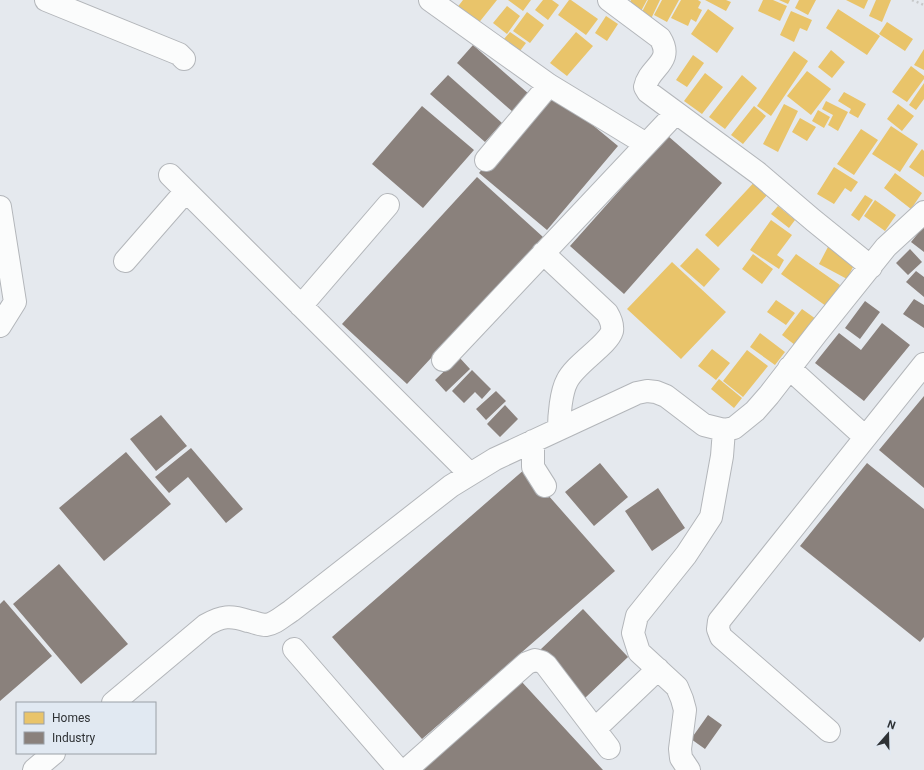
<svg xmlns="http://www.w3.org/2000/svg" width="924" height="770" font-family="Roboto,sans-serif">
  <rect width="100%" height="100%" fill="#e5e9ee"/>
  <path fill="#e9c46a" d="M463 0H497L477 25 456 9Z
    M508 0H531L523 11Z
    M543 0H552L559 5 548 20 535 10Z
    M569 0H571L598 19 586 35 558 15Z
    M631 0H647L640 13 628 7Z
    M648 0H660L650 21 640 16Z
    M662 0H679L667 22 654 15Z
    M681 0H698L701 2 698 8 702 10 696 22 691 19 688 26 671 18Z
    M705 0H726L731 2 726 11Z
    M763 0H773L787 6 780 21 758 11Z
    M779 0H790L788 4Z
    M799 0H816L808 15 795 8Z
    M846 0H868L864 9Z
    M876 0H891L882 22 869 16Z
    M507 6 520 16 507 34 493 23Z
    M708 9 734 28 717 53 691 34Z
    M838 9 880 36 867 55 826 28Z
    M791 11 812 20 807 31 800 28 794 42 780 35Z
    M527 12 544 25 530 43 513 31Z
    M606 16 618 24 607 41 595 33Z
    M887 22 913 39 905 51 879 34Z
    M510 32 526 43 520 51 504 39Z
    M576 32 593 46 567 76 550 63Z
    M924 49V70L914 65Z
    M831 50 845 62 832 78 818 67Z
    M794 51 808 61 771 116 757 106Z
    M693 55 704 63 687 87 676 80Z
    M911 66 924 76V79L907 102 892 92Z
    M807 71 831 89 811 115 787 96Z
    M705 73 723 87 702 114 684 101Z
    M742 75 757 88 725 129 709 117Z
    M924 83V99L916 110 909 105Z
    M844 92 866 104 858 118 849 113 851 109 838 101Z
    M826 101 848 112 838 131 828 125 833 115 822 109Z
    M784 104 798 111 778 152 763 144Z
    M898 104 914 116 902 131 887 119Z
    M754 106 766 116 743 144 731 135Z
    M818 110 830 117 824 128 812 121Z
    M800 118 816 127 807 141 792 132Z
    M891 126 918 144 900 172 872 154Z
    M861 129 878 140 854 175 837 164Z
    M922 149 924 151V177L909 167Z
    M834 167 858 182 851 192 845 188 834 204 817 194Z
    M895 173 922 193 911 209 884 188Z
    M760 176 773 189 718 247 705 235Z
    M865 195 873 200 859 221 851 215Z
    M875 200 896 215 885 231 864 216Z
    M778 206 795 220 789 228 771 214Z
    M771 220 792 235 777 255 784 260 779 269 750 250Z
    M829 245 857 259 847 279 819 264Z
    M697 248 720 269 704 287 680 266Z
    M753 254 773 269 762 284 742 269Z
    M796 254 840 285 826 306 781 274Z
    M672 262 726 312 681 359 627 309Z
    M776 300 795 313 786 325 767 312Z
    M802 309 816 319 795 345 782 335Z
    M760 333 785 352 775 365 750 347Z
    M712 349 730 363 716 380 698 366Z
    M747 350 768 366 743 397 723 381Z
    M719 379 742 398 734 408 711 389Z"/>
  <path fill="#8a817c" d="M473 45 529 94 513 112 457 63Z
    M448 75 502 123 485 142 430 94Z
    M549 89 618 146 547 230 479 173Z
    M422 106 474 150 423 208 372 164Z
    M668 136 722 183 624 294 570 246Z
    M477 177 543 237 407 384 342 324Z
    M924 226V252L911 242Z
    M910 249 922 262 908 275 896 263Z
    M916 271 924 277V297L906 282Z
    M914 299 924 305V328L903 314Z
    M865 301 880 312 860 339 845 328Z
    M882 323 910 345 864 401 815 363 839 333 861 350Z
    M459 357 470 369 446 392 435 380Z
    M472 370 491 389 482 399 475 392 464 403 452 391Z
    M496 391 506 401 486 420 476 409Z
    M924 396V488L879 450Z
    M505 405 518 419 500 437 487 424Z
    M161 415 187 446 156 471 130 439Z
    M191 448 243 509 226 523 188 477 169 493 155 477Z
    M126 452 171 504 104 561 59 508Z
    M600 463 628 497 594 526 565 492Z
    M867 463 924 509V637L920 642 800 546Z
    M525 469 615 571 422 739 332 637Z
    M658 488 685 528 652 551 625 511Z
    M59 564 128 644 81 684 13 604Z
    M4 600 52 656 0 701V604Z
    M583 609 628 657 585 698 540 650Z
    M521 681 603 770H422Z
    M708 715 722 725 705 749 691 739Z"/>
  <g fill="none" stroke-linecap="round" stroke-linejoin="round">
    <defs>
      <path id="minor" d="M46 0 179 54 184 59
        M430 0 549 85 646 144
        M609 0 660 38C675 62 649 67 645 87L648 92 758 173 813 220 871 267
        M486 160 549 85
        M170 175 470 474
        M0 207 15 302 0 326
        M543 253 607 313C610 318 613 325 612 331 608 345 575 364 567 381 561 392 559 416 559 429
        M125 261 186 191
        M301 306 388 205
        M443 360 671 118
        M789 368 865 437
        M533 441V467L545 486
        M294 649 399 770
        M113 703 206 625C222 616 230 615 248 621 254 622 260 625 266 625 275 624 283 616 291 611L451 486 495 459 637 393 647 391 656 392 666 396 704 425 724 430 734 428 755 411 769 395 817 333 886 247 924 212
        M595 729 658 669
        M829 731 721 637 718 629 719 621 924 364
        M34 770 54 753
        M406 770 527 663 535 660 542 662 546 665 609 748
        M689 770 681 758 680 749 685 710 682 699 677 687 639 652 633 633 637 616 686 555 711 517 722 456 724 430"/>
    </defs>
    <use href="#minor" stroke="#b3b6ba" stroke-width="24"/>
    <path stroke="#c7c9ca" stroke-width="2.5" stroke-dasharray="2 3" stroke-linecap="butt" d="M912 0 924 5"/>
    <use href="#minor" stroke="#fbfcfc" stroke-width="22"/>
  </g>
  <rect x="16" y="702" width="140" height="52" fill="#e1e9f2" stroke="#9aa0a6"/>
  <rect x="24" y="712" width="20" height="12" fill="#e9c46a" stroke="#9aa0a6"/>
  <text x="52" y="722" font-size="12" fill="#2f3235">Homes</text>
  <rect x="24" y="732" width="20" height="12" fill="#8a817c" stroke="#9aa0a6"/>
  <text x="52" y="742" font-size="12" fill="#2f3235">Industry</text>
  <g transform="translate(888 734) rotate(20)" stroke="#e1e9f2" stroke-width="3" paint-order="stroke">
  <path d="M0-3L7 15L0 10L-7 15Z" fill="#2f3235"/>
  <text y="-6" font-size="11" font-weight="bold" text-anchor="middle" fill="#2f3235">N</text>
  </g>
</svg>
